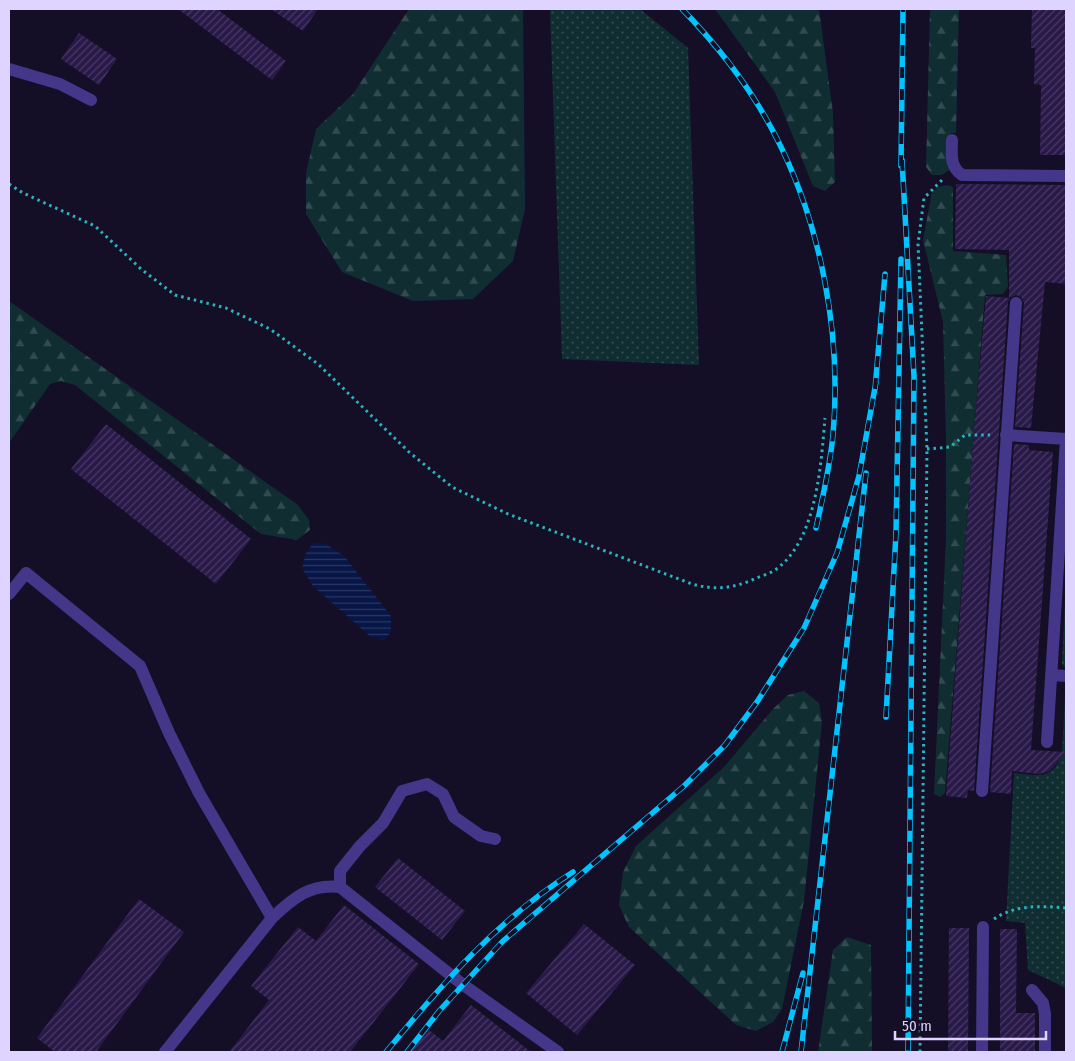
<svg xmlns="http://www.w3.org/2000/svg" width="1075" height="1061" font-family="'Fira Sans Condensed',sans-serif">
  <defs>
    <pattern id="grass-dots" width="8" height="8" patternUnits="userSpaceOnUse" patternTransform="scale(1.25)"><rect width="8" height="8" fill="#102e31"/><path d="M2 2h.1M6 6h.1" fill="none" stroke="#324b50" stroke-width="1.8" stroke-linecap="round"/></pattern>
    <pattern id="forest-firs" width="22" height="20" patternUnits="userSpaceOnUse" patternTransform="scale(1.25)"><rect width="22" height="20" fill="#102e31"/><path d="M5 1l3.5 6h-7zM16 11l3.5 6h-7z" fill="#324b50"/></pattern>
    <pattern id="water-rules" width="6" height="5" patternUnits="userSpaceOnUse" patternTransform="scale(1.25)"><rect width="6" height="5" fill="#071647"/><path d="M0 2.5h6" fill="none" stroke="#2b3763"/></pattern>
    <pattern id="building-hatch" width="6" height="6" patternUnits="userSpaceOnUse" patternTransform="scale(1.25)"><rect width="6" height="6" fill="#291949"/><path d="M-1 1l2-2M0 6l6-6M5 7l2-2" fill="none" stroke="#483a64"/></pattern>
  </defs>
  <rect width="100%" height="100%" fill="#150e27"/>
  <path fill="url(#grass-dots)" d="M550 9H640L688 48 699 365 562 359Z
    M1066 581V669L1062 664Z
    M1066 679V988L1028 970 1025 923 1006 921 1014 773C1039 775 1052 781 1062 754Z"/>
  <path fill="url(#forest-firs)" d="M409 9H523L525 209 513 261 473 299 413 301 342 272 306 214V173L316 129 353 94Z
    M715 9H819L833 113 835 182 825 191 813 186 775 92Z
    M930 9H959L956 133H951L948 137 950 170 941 175H932L926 167Z
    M947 185 953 187V251L1006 255 1008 286 1003 294 985 295 945 793 940 797 934 794 946 538V440L943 322 923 240 932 192 938 187Z
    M9 301 298 505 309 520 310 530 297 540 261 534 75 385 61 381 50 384 9 443Z
    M804 691 819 703 822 722 804 901 782 1009 773 1022 756 1031 736 1025 629 927 619 905 623 872 636 846 724 767 774 708 788 695Z
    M847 937 871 945 872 1052H818L833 950Z"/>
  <path fill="url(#water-rules)" d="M313 543 326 544 344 556 391 616V632L384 640 371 637 313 586 302 568 306 553Z"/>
  <path fill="url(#building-hatch)" d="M178 9H217L286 61 272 80Z
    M271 9H318L303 31Z
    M1032 9H1066V155H1040L1041 85 1034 84 1035 48H1031Z
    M79 33 117 59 99 85 61 59Z
    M956 184 1066 185V284L1045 282 1031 428 1015 427 1024 303 1021 297 1016 295 1010 298 1008 302 974 791 968 790 967 798 946 796 974 431 986 296 1009 298V250L955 249Z
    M106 424 251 539 216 584 71 469Z
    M1014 444 1029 445V450L1053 452 1031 750 1066 752 1050 771 1039 774 1012 771 1011 794 990 792Z
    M398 858 465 911 442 940 375 887Z
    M139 899 184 932 96 1052H55L37 1038Z
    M344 905 419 964 391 1000 350 1052H229L269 1000 251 986 298 927 316 941Z
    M584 924 635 965 577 1035 526 993Z
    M949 928H969L968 1052H948Z
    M1000 929H1017L1016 1013H1035V1052H1000Z
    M471 1005 531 1052H405L425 1027 443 1041Z"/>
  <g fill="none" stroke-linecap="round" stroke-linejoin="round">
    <path stroke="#28b5bf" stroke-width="3" stroke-dasharray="2.5 4" stroke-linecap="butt" d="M9 184 23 193 95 226 141 269 175 295 226 308 270 329 318 364 409 452 452 487 508 514 692 584C713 590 733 589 754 579 761 576 769 574 775 570 817 541 821 464 825 418
      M927 449 950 447 965 435H990
      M994 919C1016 904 1042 906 1066 908
      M920 1052 927 449 918 244 924 198 944 178"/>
    <path stroke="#443689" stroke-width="12" d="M9 69 60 84 91 100
      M952 140C952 153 949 166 962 175L1066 176
      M1006 435 1066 439 1047 742
      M9 594 26 573 140 666 169 733 199 793 272 918
      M1051 675 1066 676
      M982 791 1016 303
      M340 887V871L360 846 383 823 402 791 427 784 443 794 454 817 481 836 495 839
      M1032 990 1043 1003 1045 1014V1052
      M165 1052 272 918C293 898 311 883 340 887L462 984 558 1052
      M982 1052 983 927"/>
    <defs>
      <path id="rail" d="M682 9C718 46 750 87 774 133 821 223 842 334 833 435 830 466 823 497 816 528
        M902 160 914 376 908 1052
        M901 166 903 9
        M875 389 885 274
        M886 717 896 533 901 259
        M386 1052C442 984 498 919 573 872
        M407 1052 440 1010 503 941 684 786 725 745 757 702 804 628 837 553 859 476 876 382
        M782 1052 803 973
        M801 1052 866 473"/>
    </defs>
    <use href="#rail" stroke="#00c4ff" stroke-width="5.5"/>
    <use href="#rail" stroke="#150e27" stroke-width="4" stroke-dasharray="11" stroke-linecap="butt"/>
  </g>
  <rect width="1075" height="1061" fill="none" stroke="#ded4ff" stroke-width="20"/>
  <path d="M895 1031v8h151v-8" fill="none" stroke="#ded4ff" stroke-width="2.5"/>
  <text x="902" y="1031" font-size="15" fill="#ded4ff" stroke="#150e27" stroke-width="4" paint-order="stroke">50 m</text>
</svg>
